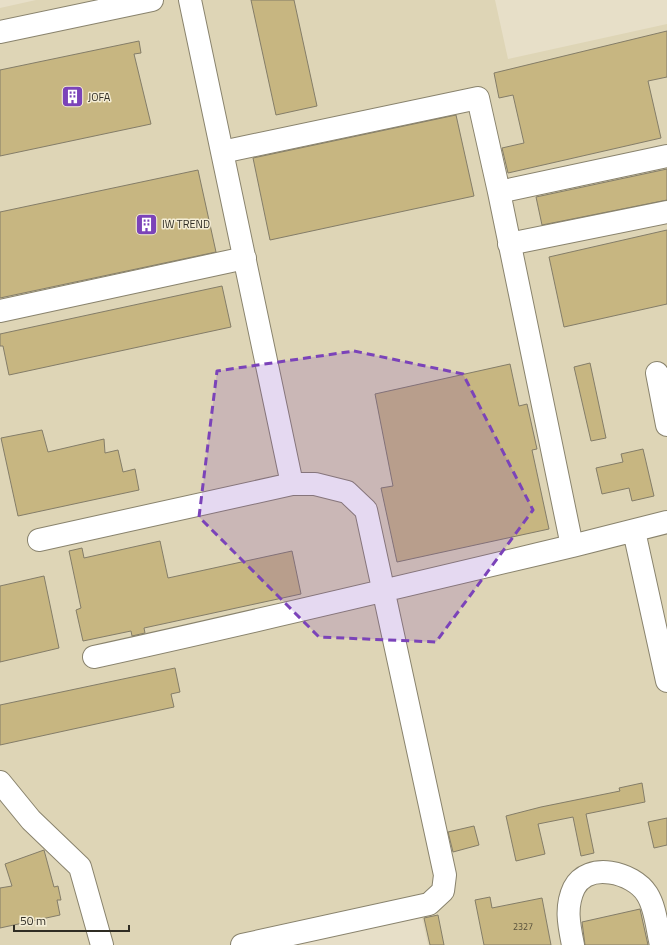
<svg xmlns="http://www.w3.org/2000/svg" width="667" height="945" font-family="'Titillium Web',sans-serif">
  <rect width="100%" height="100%" fill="#e7dfc8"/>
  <path fill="#ded5b6" d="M36 0H495L508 59 667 24V945H428L421 913 294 941 297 945H0V8Z"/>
  <path fill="#c7b681" stroke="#847d68" d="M251 0H294L317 106 276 115Z
    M667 31V77L648 81 661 138 508 173 502 148 524 143 513 95 499 98 494 73Z
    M139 41 141 53 134 54 151 124 0 156V70Z
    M456 115 474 196 270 240 253 158Z
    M667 169V200L542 225 536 197Z
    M198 170 216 252 0 298V212Z
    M667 230V304L564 327 549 257Z
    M222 286 231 327 9 375 3 346H0V334Z
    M590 363 606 438 591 441 574 367Z
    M510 364 519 406 527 404 537 449 532 450 549 529 397 562 381 488 393 486 375 394Z
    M42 430 48 452 104 439 105 453 118 450 123 472 135 469 139 490 18 516 1 438Z
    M643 449 654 496 632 501 629 488 602 494 596 468 623 462 621 454Z
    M160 541 168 578 292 551 301 594 144 628 145 633 132 636 131 631 83 641 76 610 81 608 69 551 82 548 84 558Z
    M44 576 59 648 0 662V586Z
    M175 668 180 692 171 694 174 707 0 745V705Z
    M642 783 645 802 586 814 594 853 581 856 573 817 538 824 545 854 516 861 506 816 541 807 620 791 619 788Z
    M667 818V845L654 848 648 822Z
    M474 826 479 845 453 852 448 832Z
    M44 850 54 887 58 886 61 900H57L60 915 0 928V888L12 886 5 864Z
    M490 897 492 908 542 898 551 945H484L475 900Z
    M640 909 648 945H585L582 922Z
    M438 915 444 945H430L424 918Z"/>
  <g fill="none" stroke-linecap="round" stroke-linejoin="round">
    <defs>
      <path id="minor" d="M190 0 292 484H315L347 492 366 510 445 875 443 891 429 904 242 945
        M0 32 152 0
        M222 152 478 98 499 192
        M509 244 667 212
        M0 311 245 258
        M657 373 667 425
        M634 531 667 681
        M39 540 292 484
        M572 546 667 522
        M94 657C254 622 413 584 572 546L499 192 667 156
        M0 782 31 820 80 867 102 945
        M573 945C569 925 565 907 574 888 588 861 633 872 647 894 656 908 657 929 661 945"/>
    </defs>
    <use href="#minor" stroke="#89836d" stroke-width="24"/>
    <use href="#minor" stroke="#fff" stroke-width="22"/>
  </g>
  <path fill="#7b43b9" fill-opacity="0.2" stroke="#7b43b9" stroke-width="3" stroke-dasharray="8 5" stroke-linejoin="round" d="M354 351 463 374 533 510 436 642 319 637 199 517 217 371Z"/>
  <defs>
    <symbol id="building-square" viewBox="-11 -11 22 22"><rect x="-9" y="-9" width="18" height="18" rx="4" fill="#7b43b9" stroke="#f4edd5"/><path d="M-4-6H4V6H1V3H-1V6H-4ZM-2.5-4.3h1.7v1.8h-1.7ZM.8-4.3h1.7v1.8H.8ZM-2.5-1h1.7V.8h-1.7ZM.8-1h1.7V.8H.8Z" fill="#fff"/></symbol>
  </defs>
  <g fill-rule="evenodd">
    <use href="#building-square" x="60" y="84" width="25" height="25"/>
    <use href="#building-square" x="134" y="212" width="25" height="25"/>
  </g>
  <g text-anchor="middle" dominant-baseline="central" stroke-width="3" stroke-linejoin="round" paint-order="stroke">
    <g font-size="9" fill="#554e3a">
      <text x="523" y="926">2327</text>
    </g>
    <g font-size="11" fill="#2f2c23" stroke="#f4edd5" text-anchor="start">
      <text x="88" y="97">JOFA</text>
      <text x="162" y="224">IW TREND</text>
    </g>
  </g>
  <path d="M14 925v6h115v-6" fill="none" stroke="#2f2c23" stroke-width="2"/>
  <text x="20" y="925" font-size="12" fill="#2f2c23" stroke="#f4edd5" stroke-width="3" paint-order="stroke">50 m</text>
</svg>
